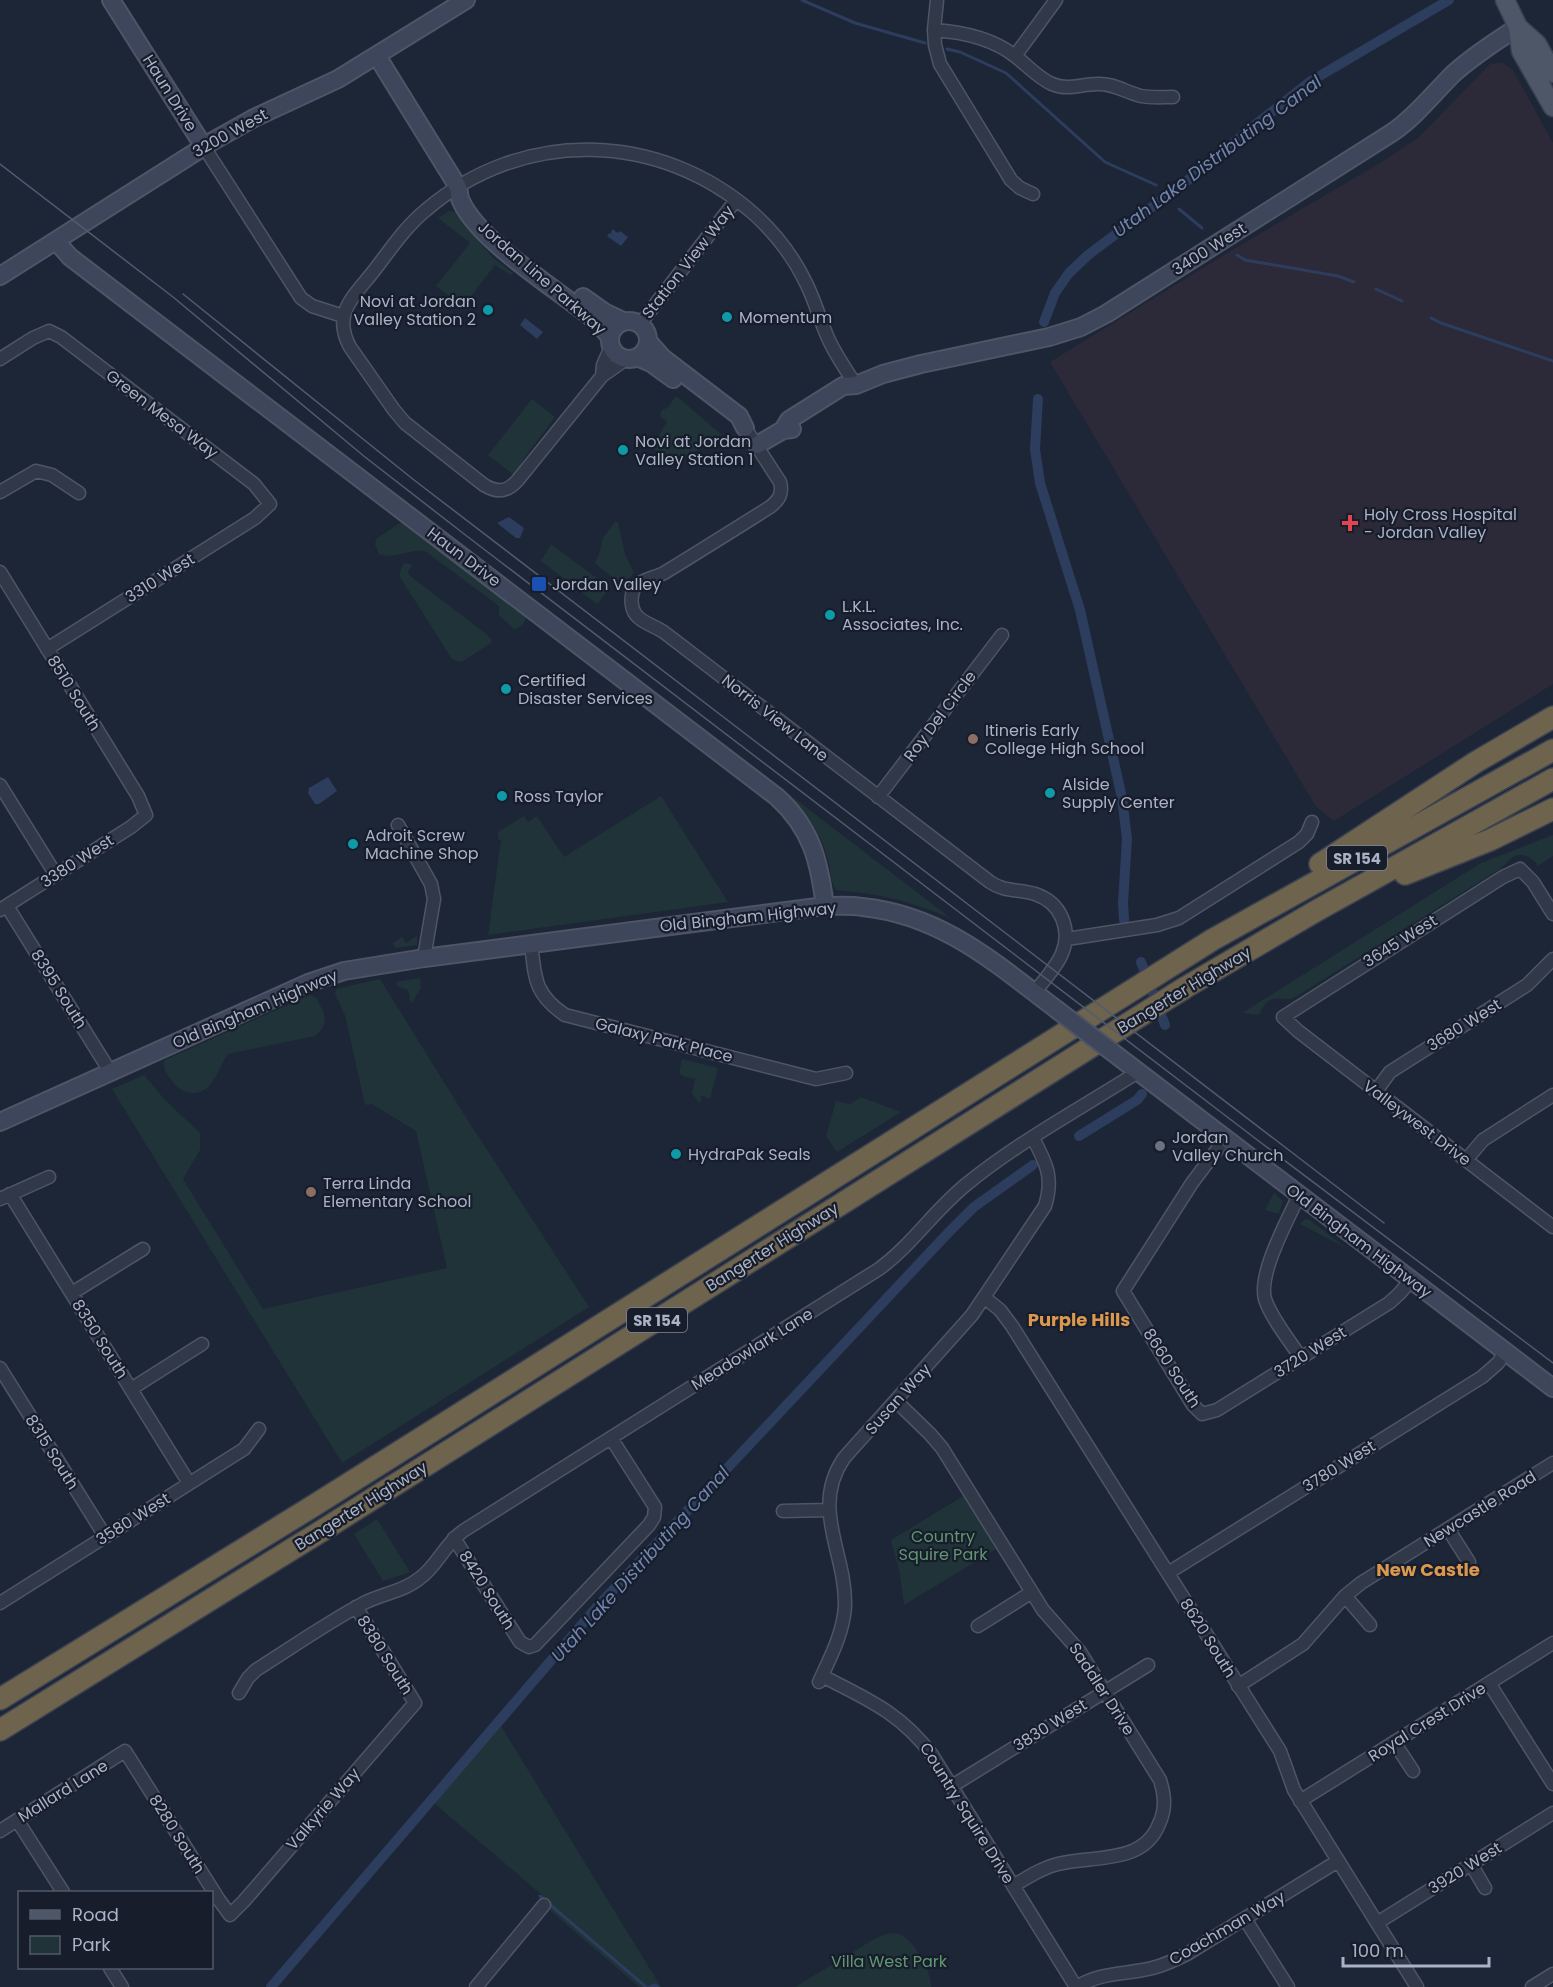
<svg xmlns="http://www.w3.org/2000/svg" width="1553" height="1987" font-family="Poppins,sans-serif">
  <rect width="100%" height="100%" fill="#1d2637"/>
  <path fill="#2c2938" d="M1502 62 1513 70 1553 143V684L1334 821 1316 807 1050 362 1224 255 1380 163 1418 138 1490 64Z"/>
  <path fill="#1f3338" d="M449 211 456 212 492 257 513 273 511 275 495 265 465 304H460L436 286 470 243 438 218Z
    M676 396 722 435 678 462 670 461 652 447 667 422 660 416 661 411 668 407Z
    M532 399 555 417 522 461 520 469 515 476 488 455Z
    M615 522H618L625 554 634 573 622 585 595 563 599 554 603 538Z
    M400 523H405L527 615C526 622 521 628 514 629L499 615V606L425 551C410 549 392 560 379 554L375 545 376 539Z
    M551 544 610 588 597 604 541 561Z
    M404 563 413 565 408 570 409 575 485 633 492 640 491 643 463 661 458 662 452 659 400 577V572Z
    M786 792 952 919C914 902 878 893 836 890 830 882 831 869 828 859 820 832 806 811 786 792Z
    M661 796 728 902 488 935 501 840 498 839V832L524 816 528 822 537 816 564 857Z
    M1553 835V856L1538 866C1531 857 1525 853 1514 856L1500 869 1292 999C1274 999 1269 994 1259 1015L1242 1013 1481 863Z
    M417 936V945L395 948 393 943 402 937 406 943Z
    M420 978 421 988 411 1004 408 990 397 986 396 982Z
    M380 979 460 1108 589 1307 342 1463 112 1089 144 1075 165 1100 200 1133V1150L183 1179 263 1309 447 1268 416 1131 372 1104 365 1105 345 1015 335 994 336 989Z
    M310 995C316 997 317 999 320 1005 327 1017 327 1026 315 1036L228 1054C217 1068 215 1093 192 1093 183 1092 177 1088 172 1081 167 1074 162 1069 165 1060Z
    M682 1059 718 1068 710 1099 701 1095V1100L699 1103 692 1093 695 1079 683 1076 679 1073Z
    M861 1097 901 1112 837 1152 826 1136 836 1101 850 1104Z
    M1274 1193 1283 1201 1279 1214 1265 1210Z
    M1305 1219 1310 1220 1346 1248 1300 1224Z
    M965 1495 998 1548 904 1605 900 1574 891 1540Z
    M377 1519 410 1572 383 1581 354 1534Z
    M501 1726 661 1987H639L538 1900 542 1895 434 1803Z
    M889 1933C891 1933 897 1934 899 1934 914 1939 932 1972 931 1987H795L876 1938Z"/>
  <path fill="#2d3d5d" d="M612 229 618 233 620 231 628 237 621 246 607 236 609 233 611 234Z
    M525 318 543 332 537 339 520 325Z
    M509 517 524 528 520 538H516L497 523Z
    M328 777 337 791 319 804H315L308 793 309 788Z"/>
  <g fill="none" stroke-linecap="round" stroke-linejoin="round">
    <path stroke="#2d3d5d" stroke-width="3" d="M802 0 855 23 925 43
      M947 49 960 52 1006 73 1105 162 1156 185
      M1179 209 1202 228
      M1237 255 1245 260 1338 276 1354 282
      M1376 289 1402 301
      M1431 318 1441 323 1553 361
      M540 1896 646 1987
      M650 1987 655 1985 658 1987"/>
    <path stroke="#2d3d5d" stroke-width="10" d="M1044 322 1055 293 1069 273 1088 255 1196 174 1250 129 1311 81 1449 0
      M1038 399 1035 449 1040 483 1080 610 1122 798 1127 839 1123 903 1124 920
      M1141 962 1165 1025
      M1079 1136 1137 1100 1142 1094
      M271 1987 596 1608 949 1232 974 1207 1033 1165"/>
    <defs>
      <path id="street" d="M937 0 934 30 935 45 940 64 1011 180 1020 188 1033 194
        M934 30C963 32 992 38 1015 56 1027 65 1038 78 1052 84 1068 91 1081 84 1097 84 1113 83 1125 92 1141 96 1151 98 1162 97 1173 97
        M1015 56 1056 0
        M204 147 301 298 312 306 343 316
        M640 324 736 200
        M0 359 33 338 49 331 61 337 254 484 270 504 255 518 47 649
        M626 359 602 376 517 481C507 492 497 493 484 485L405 423 394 410 350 347C332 314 353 297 373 272 390 250 405 227 426 210 523 127 660 131 754 214 775 233 794 258 806 283 815 301 820 320 828 338 835 354 846 370 856 385
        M602 376 603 365 611 347
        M745 428 780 482C783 494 779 500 770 507 735 529 700 551 664 573 655 578 642 579 635 587 632 592 631 599 632 605 634 622 653 624 665 633L990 882C1004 892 1019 889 1035 894 1047 898 1057 906 1062 918 1075 949 1052 970 1034 993
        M0 492 36 471 52 475 79 493
        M0 572 138 796 146 815 131 827 0 910
        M0 785 56 875
        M878 797 1002 635
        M398 825 431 884 434 899 424 958
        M7 906 111 1073
        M1553 914 1533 882 1520 869 1503 877 1283 1017 1298 1031 1553 1227
        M1067 939 1157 925 1179 918 1299 842 1307 834 1312 822
        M531 943C535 978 534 994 565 1015L816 1079 846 1073
        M1376 1091 1390 1072 1527 985 1553 959
        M1225 1139 1192 1183 1123 1291 1193 1405 1202 1414 1217 1410 1389 1303 1399 1294 1411 1280
        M1466 1160 1483 1140 1553 1095
        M10 1194 189 1483
        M1299 1195C1288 1220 1258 1273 1265 1299 1271 1318 1290 1341 1301 1358
        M0 1199 49 1177
        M72 1293 143 1249
        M985 1298 1000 1310 1012 1326 1280 1751 1294 1790 1417 1987
        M0 1368 105 1536
        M131 1389 202 1344
        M897 1402 930 1434 942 1448 1043 1610 1080 1652 1160 1780C1165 1796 1166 1809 1159 1824 1143 1865 1093 1855 1058 1864 1042 1868 1028 1877 1013 1886
        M783 1511 828 1510
        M1448 1529 1469 1562
        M454 1538 520 1642 529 1647 535 1645 649 1525 654 1517 655 1507 611 1438
        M1168 1573 1482 1377 1498 1363 1505 1352
        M1345 1596 1370 1625
        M0 1603 244 1449 259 1429
        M978 1626 1032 1592
        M822 1676C867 1699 901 1713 932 1755L1076 1987
        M819 1682C830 1658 844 1632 845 1605 846 1552 810 1508 844 1458L972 1315 1045 1206C1054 1177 1046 1163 1033 1138
        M1489 1683 1553 1784
        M1238 1686 1303 1644 1345 1596 1361 1583 1553 1463
        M239 1693 248 1678 256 1670C291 1648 325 1624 362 1604 380 1594 403 1592 420 1578 438 1565 443 1546 463 1531L879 1269C913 1244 935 1209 968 1183 1020 1141 1081 1108 1138 1072
        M1394 1742 1413 1771
        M952 1786 1148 1665
        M1300 1801 1553 1643
        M17 1820 63 1892
        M0 1831 125 1751 219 1900 230 1915 244 1901 415 1703 356 1607
        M1471 1864 1485 1888
        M1245 1919 1288 1987
        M1377 1923 1553 1813
        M110 1968 122 1987
        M476 1987 544 1905
        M1077 1987C1102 1971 1129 1975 1156 1967 1167 1964 1177 1959 1187 1954L1338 1861
        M1532 1987 1553 1974"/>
      <path id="secondary" d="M111 0 204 147
        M377 56 458 187C459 192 459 197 461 201 479 242 560 291 597 322L610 337
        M56 241 70 257 777 797C812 829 819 861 825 906
        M0 276 213 141 254 118 338 79 466 0
        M583 297 604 312 623 321
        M610 340a19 19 0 1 1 38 0a19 19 0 1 1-38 0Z
        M648 341 663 358 739 416 745 428
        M637 357 651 363 673 379
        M783 430 789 420 843 386 856 385 883 374 921 364 1049 337 1081 327 1106 314 1393 132C1416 116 1433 94 1453 74 1473 56 1496 41 1518 27
        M757 445 783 430 792 429
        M1111 1051 1553 1388
        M0 1122 308 983 344 971 424 958 825 906C837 906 850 905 862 907 942 915 995 963 1056 1009"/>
      <path id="primary" d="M1505 0 1518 27 1521 51 1553 107
        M1518 27 1537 44 1553 73"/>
      <path id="highway" d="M1320 864 1476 762 1553 717
        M1405 874 1490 840 1553 809
        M0 1699 310 1508 1212 940 1553 750
        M0 1730 323 1530 1186 987 1316 911 1553 779"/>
    </defs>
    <use href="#street" stroke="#4e5566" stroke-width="15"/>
    <use href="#secondary" stroke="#4e5566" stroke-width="20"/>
    <use href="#primary" stroke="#3a4151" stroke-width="21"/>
    <use href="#highway" stroke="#3c4251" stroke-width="24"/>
    <use href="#street" stroke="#313847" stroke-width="12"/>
    <use href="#secondary" stroke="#3e465b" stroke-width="16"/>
    <use href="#primary" stroke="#4e5768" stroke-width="18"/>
    <use href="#highway" stroke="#6e644d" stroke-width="21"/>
    <path stroke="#525b6f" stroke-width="1.5" d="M0 164 173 297 365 457 468 537 1260 1142 1553 1363
      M183 294 414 480 1384 1223"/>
    <defs>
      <path id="secondary-bridge" d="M1056 1009 1111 1051"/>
    </defs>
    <use href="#secondary-bridge" stroke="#4e5566" stroke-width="20" stroke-linecap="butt"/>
    <use href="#secondary-bridge" stroke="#3e465b" stroke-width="16"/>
  </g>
  <g fill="#0f9aa8" stroke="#171d2b" stroke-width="2">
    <circle cx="488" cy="310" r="6"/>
    <circle cx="727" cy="317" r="6"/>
    <circle cx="623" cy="450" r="6"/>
    <circle cx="830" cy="615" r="6"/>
    <circle cx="506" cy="689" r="6"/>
    <circle cx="1050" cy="793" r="6"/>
    <circle cx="502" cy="796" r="6"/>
    <circle cx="353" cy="844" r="6"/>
    <circle cx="676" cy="1154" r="6"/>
  </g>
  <path fill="#e0444e" stroke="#171d2b" stroke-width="2" d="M1347 514h6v6h6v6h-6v6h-6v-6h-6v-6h6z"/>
  <rect fill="#1a4fb4" stroke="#171d2b" stroke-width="2" x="531" y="576" width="16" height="16" rx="3"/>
  <g fill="#8d6e63" stroke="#171d2b" stroke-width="2">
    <circle cx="973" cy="739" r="6"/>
    <circle cx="311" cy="1192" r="6"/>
  </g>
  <circle fill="#6b7280" stroke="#171d2b" stroke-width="2" cx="1160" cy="1146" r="6"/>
  <g text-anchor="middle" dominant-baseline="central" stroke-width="4.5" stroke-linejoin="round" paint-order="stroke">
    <g fill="#171d2b" stroke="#7e8597" stroke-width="1.5">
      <rect x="1327" y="846" width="60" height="24" rx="4.5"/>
      <rect x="627" y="1308" width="60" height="24" rx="4.5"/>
    </g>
    <g font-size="15" font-weight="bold" fill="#aab2c5">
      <text x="1357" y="858">SR 154</text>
      <text x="657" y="1320">SR 154</text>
    </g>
    <g font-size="16" fill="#aab2c5" stroke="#171d2b">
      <text transform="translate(170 93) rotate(58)">Haun Drive</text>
      <text transform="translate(230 133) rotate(-29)">3200 West</text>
      <text transform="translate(1209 249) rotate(-32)">3400 West</text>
      <text transform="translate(688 262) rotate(-52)">Station View Way</text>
      <text transform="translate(542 278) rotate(41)">Jordan Line Parkway</text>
      <text transform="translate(162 414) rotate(37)">Green Mesa Way</text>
      <text transform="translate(464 557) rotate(37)">Haun Drive</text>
      <text transform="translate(160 578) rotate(-32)">3310 West</text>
      <text transform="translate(74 693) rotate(58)">8510 South</text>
      <text transform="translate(940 716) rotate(-53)">Roy Del Circle</text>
      <text transform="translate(775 718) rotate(38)">Norris View Lane</text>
      <text transform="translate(77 861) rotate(-33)">3380 West</text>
      <text transform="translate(748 917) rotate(-6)">Old Bingham Highway</text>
      <text transform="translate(1400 941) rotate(-32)">3645 West</text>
      <text transform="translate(59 989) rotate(58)">8395 South</text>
      <text transform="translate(1184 990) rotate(-31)">Bangerter Highway</text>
      <text transform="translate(255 1009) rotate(-23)">Old Bingham Highway</text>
      <text transform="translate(1464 1025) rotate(-32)">3680 West</text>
      <text transform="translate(664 1040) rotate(14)">Galaxy Park Place</text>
      <text transform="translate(1417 1123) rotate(37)">Valleywest Drive</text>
      <text transform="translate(1359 1241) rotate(37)">Old Bingham Highway</text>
      <text transform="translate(772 1247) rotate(-32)">Bangerter Highway</text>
      <text transform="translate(100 1339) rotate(58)">8350 South</text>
      <text transform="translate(752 1349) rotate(-32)">Meadowlark Lane</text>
      <text transform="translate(1310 1352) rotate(-32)">3720 West</text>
      <text transform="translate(1172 1368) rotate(57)">8660 South</text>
      <text transform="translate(898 1399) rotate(-48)">Susan Way</text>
      <text transform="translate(52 1452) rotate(58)">8315 South</text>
      <text transform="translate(1339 1466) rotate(-32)">3780 West</text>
      <text transform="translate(361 1506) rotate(-32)">Bangerter Highway</text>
      <text transform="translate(1480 1509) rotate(-32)">Newcastle Road</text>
      <text transform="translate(133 1519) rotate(-32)">3580 West</text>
      <text transform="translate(487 1590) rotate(58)">8420 South</text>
      <text transform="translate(1208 1638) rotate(58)">8620 South</text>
      <text transform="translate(385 1655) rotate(58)">8380 South</text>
      <text transform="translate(1102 1689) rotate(57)">Saddler Drive</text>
      <text transform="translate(1427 1722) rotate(-32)">Royal Crest Drive</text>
      <text transform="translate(1050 1725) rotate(-32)">3830 West</text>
      <text transform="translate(63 1791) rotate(-32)">Mallard Lane</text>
      <text transform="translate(323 1809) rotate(-49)">Valkyrie Way</text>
      <text transform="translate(967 1813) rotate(58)">Country Squire Drive</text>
      <text transform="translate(177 1834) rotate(58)">8280 South</text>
      <text transform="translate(1465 1868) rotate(-32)">3920 West</text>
      <text transform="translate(1227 1928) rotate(-30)">Coachman Way</text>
    </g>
    <g font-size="16" fill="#aab2c5" stroke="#171d2b" text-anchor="start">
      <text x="476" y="301" text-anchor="end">Novi at Jordan<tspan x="476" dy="18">Valley Station 2</tspan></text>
      <text x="739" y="317">Momentum</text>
      <text x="635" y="441">Novi at Jordan<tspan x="635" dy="18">Valley Station 1</tspan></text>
      <text x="1364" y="514">Holy Cross Hospital<tspan x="1364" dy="18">- Jordan Valley</tspan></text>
      <text x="552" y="584">Jordan Valley</text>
      <text x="842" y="606">L.K.L.<tspan x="842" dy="18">Associates, Inc.</tspan></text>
      <text x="518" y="680">Certified<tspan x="518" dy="18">Disaster Services</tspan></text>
      <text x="985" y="730">Itineris Early<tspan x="985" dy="18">College High School</tspan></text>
      <text x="1062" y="784">Alside<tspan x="1062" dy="18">Supply Center</tspan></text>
      <text x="514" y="796">Ross Taylor</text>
      <text x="365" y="835">Adroit Screw<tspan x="365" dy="18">Machine Shop</tspan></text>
      <text x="1172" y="1137">Jordan<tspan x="1172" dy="18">Valley Church</tspan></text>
      <text x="688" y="1154">HydraPak Seals</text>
      <text x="323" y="1183">Terra Linda<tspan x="323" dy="18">Elementary School</tspan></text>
    </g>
    <g font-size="16" fill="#619672" stroke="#171d2b">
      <text x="943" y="1536">Country<tspan x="943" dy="18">Squire Park</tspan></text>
      <text x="889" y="1961">Villa West Park</text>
    </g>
    <g font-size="18" font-style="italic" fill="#7086b0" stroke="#171d2b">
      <text transform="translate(1217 156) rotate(-37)">Utah Lake Distributing Canal</text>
      <text transform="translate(640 1564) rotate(-48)">Utah Lake Distributing Canal</text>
    </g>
    <g font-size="18" font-weight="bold" fill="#db994f" stroke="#171d2b">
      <text x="1079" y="1319">Purple Hills</text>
      <text x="1428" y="1569">New Castle</text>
    </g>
  </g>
  <rect x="18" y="1891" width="195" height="78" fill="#171d2b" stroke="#525969" stroke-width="1.5"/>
  <rect x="30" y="1910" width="30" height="9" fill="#4e5768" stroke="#525969" stroke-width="1.5"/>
  <text x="72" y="1921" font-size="18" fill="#aab2c5">Road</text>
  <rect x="30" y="1936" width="30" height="18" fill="#1f3338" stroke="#525969" stroke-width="1.5"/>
  <text x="72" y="1951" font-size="18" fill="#aab2c5">Park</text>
  <path d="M1343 1957v9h146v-9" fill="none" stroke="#aab2c5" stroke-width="3"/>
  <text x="1352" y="1957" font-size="18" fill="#aab2c5" stroke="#171d2b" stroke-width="4.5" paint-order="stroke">100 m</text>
</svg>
